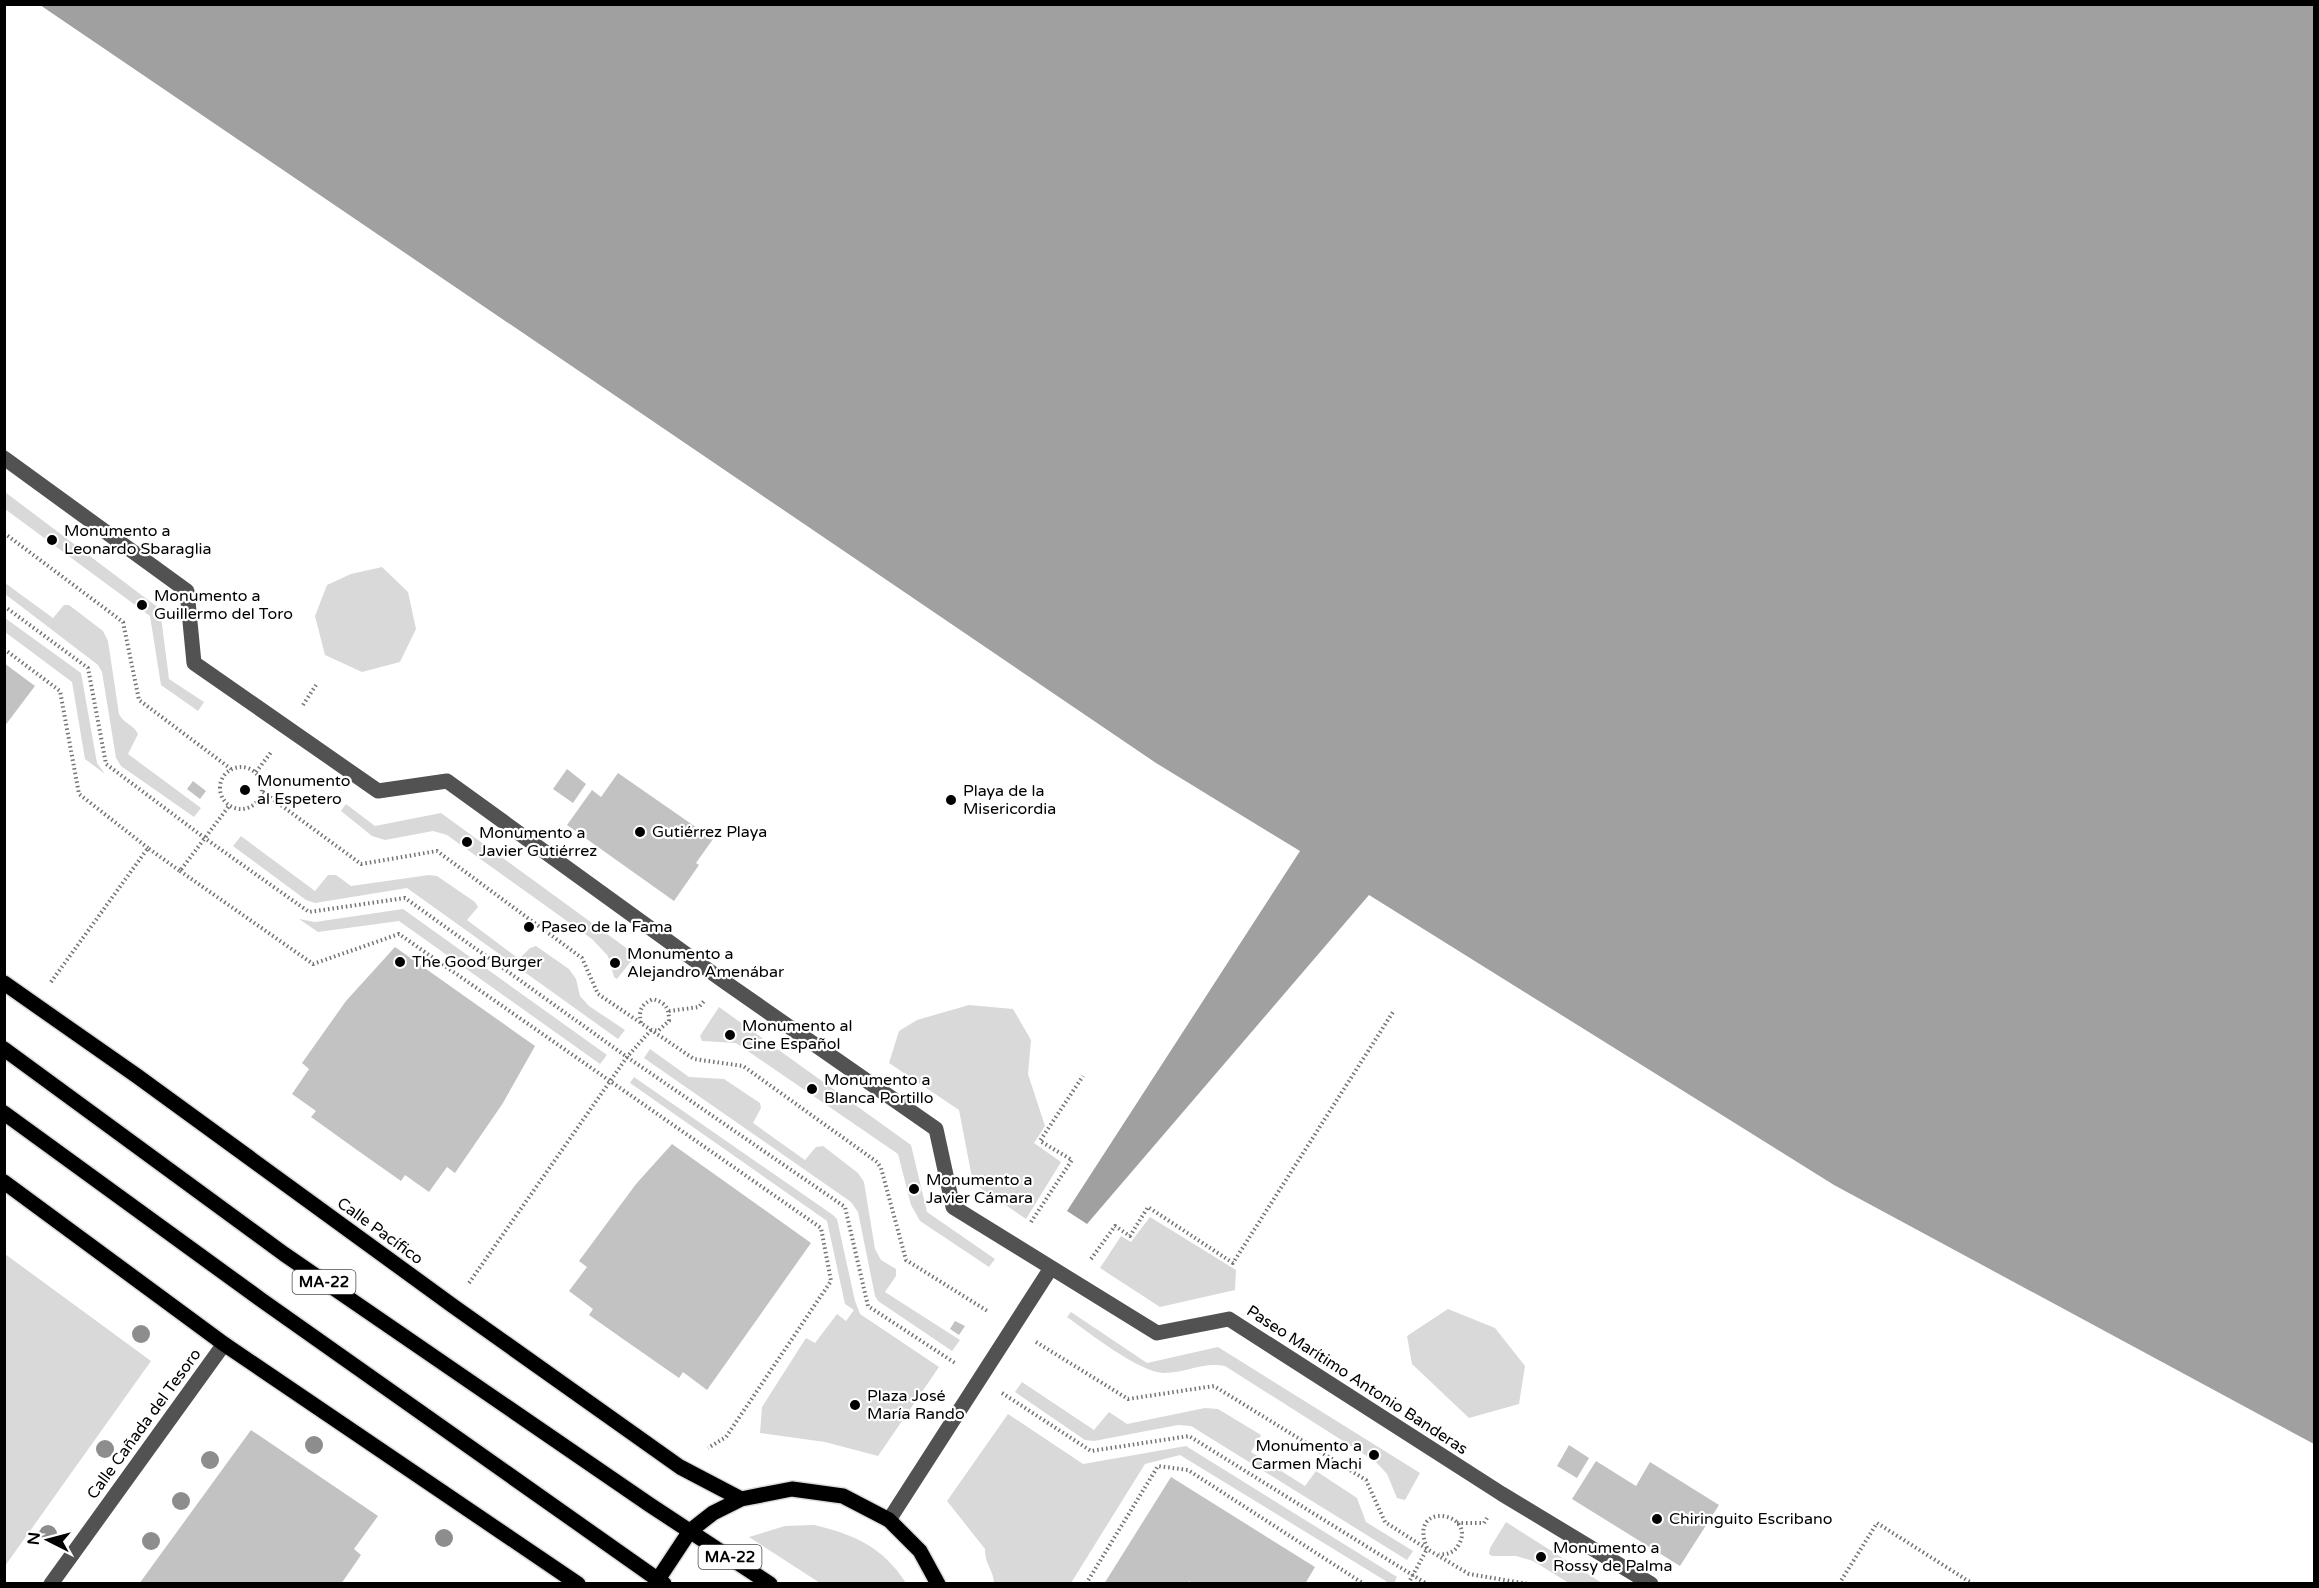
<svg xmlns="http://www.w3.org/2000/svg" width="2319" height="1588" font-family="'Varela Round',sans-serif">
  <rect width="100%" height="100%" fill="#fff"/>
  <path fill="#d9d9d9" d="M5 492 160 609 169 679 204 702 198 711 161 685 150 616 5 509Z
    M382 567 408 592 416 629 400 662 362 672 325 655 315 616 327 585 351 574Z
    M5 583 53 618 64 605H69L103 631 108 641 119 714C123 723 134 725 138 734L128 754 201 808 194 817 121 766 116 758 102 672 98 665 5 594Z
    M5 618 81 673 97 763 105 774 85 759 72 682 5 632Z
    M346 804 375 826 441 813 636 955 617 979 614 977 608 956 592 939 447 835 433 831 385 840 372 836 341 811Z
    M241 836 315 891 328 875H336L351 886 429 875 437 876 475 902 478 907 467 920 519 959 530 948 536 946 569 969 576 979 580 996 589 1006 625 1030 618 1039 407 888 315 903 306 900 233 846Z
    M403 909 607 1055 600 1064 399 921 318 932 299 919 315 922Z
    M969 1005 1013 1009 1031 1040 1028 1074 1045 1126 1034 1143 1061 1162 1026 1219 973 1183 959 1110 889 1063 899 1031 917 1020Z
    M719 1007 911 1145 927 1212 995 1259 989 1267 920 1221 911 1205 898 1154 736 1043 702 1041 700 1036Z
    M650 1049 689 1077 724 1079 760 1103 761 1108 753 1123 805 1160 816 1147 823 1146 858 1173 864 1182 875 1249 881 1260 896 1269V1276L885 1292 960 1340 952 1351 878 1301 875 1296 858 1212 851 1202 644 1058Z
    M634 1077 833 1215 837 1219 855 1301 860 1314 939 1367 878 1456 825 1442 760 1433 762 1407 806 1338 815 1343 837 1314 846 1321 854 1310 845 1304 827 1221 630 1083Z
    M1150 1217 1236 1270 1235 1290 1160 1307 1100 1268 1121 1236 1131 1242Z
    M5 1254 151 1361 5 1566Z
    M1448 1309 1495 1328 1525 1366 1519 1404 1469 1418 1412 1364 1407 1336Z
    M1071 1312 1147 1363 1218 1347 1420 1473 1405 1500 1397 1498 1387 1474 1376 1462 1225 1366C1202 1362 1186 1373 1164 1373 1140 1373 1088 1332 1067 1317Z
    M1022 1382 1094 1430 1109 1412 1127 1424 1205 1408 1218 1409 1261 1435 1251 1452 1305 1486 1316 1471 1357 1498 1366 1522 1413 1551 1407 1560 1191 1426 1178 1425 1094 1441 1085 1440 1015 1392Z
    M1008 1414 1083 1464 1186 1446 1397 1577 1394 1583H1389L1180 1455 1145 1464 1071 1583H994C993 1568 985 1566 985 1549L947 1501Z
    M1506 1522 1602 1583H1569L1533 1561 1516 1556H1492L1489 1554 1490 1548Z
    M814 1525C854 1534 884 1548 906 1583H820L749 1537 785 1526Z"/>
  <path fill="#a0a0a0" d="M40 5H2314V1444L1834 1185 1369 895 1087 1224 1067 1211 1300 851 1156 763Z"/>
  <path fill="#c2c2c2" d="M4 663 35 686 4 727Z
    M567 769 586 784 573 803 553 789Z
    M618 773 713 839 696 863 699 865 674 901 567 825 592 790 601 797Z
    M193 781 206 791 200 799 187 789Z
    M395 947 535 1046 503 1103 455 1173 447 1167 429 1192 405 1175 401 1181 357 1150 311 1117 316 1111 292 1094 309 1069 302 1063 346 1001Z
    M672 1144 811 1243 707 1390 683 1372 679 1378 623 1339 589 1315 593 1309 569 1291 587 1267 579 1261 636 1184Z
    M955 1321 965 1326 959 1335 950 1329Z
    M251 1430 378 1516 354 1549 361 1555 341 1584H139Z
    M1569 1445 1589 1458 1577 1478 1557 1466Z
    M1596 1461 1636 1486 1650 1462 1719 1505 1680 1566 1572 1499Z
    M1171 1477 1315 1567 1305 1584H1192L1189 1581 1188 1584H1104Z"/>
  <g fill="none" stroke-linecap="round" stroke-linejoin="round">
    <defs>
      <path id="major" d="M4 983 137 1076 453 1306 680 1467 741 1499
        M4 1049 284 1254 650 1505 770 1584
        M4 1113 260 1299 664 1584
        M4 1182 224 1344 578 1584
        M655 1584 690 1531 713 1513 741 1499 792 1489 843 1496 889 1520 920 1551 938 1584"/>
    </defs>
    <use href="#major" stroke="#dbdbdb" stroke-width="18"/>
    <path stroke="#747474" stroke-width="4" stroke-dasharray="1.5 3" stroke-linecap="butt" d="M4 533 123 622 139 700 231 769
      M4 606 88 668 106 764 206 839 309 912 405 898 627 1057 845 1207 868 1306 955 1363
      M4 649 60 691 79 794 148 848
      M303 705 316 685
      M220 788a21 21 0 1 1 42 0a21 21 0 1 1-42 0Z
      M256 772 272 751
      M263 792 361 864 437 851 582 958 598 994 694 1059 743 1066 877 1162 881 1168 906 1260 989 1312
      M180 871 313 964 399 934 821 1228 831 1281 726 1437 708 1448
      M51 982 148 848 180 871 229 806
      M669 1011 699 1007 704 1001
      M641 1023C638 1010 642 1004 653 999 666 1003 669 1008 669 1021L658 1031 651 1030
      M1031 1222 1072 1160 1040 1141 1083 1076
      M1091 1259 1115 1226 1130 1236 1148 1207 1233 1263 1393 1012
      M469 1283 627 1057 651 1030
      M1036 1342 1128 1399 1214 1386 1366 1480 1385 1522 1427 1549 1469 1574 1528 1584
      M1002 1393 1091 1451 1189 1436 1427 1584
      M1457 1523H1484L1487 1518
      M1427 1548C1407 1500 1477 1512 1459 1544 1455 1552 1448 1555 1439 1554
      M1086 1584 1158 1466 1188 1470 1364 1584
      M1408 1584 1427 1549
      M1839 1584 1877 1523 1973 1584"/>
    <path stroke="#525252" stroke-width="15" d="M4 458 187 591 194 663 378 791 447 781 722 980 936 1129 953 1207 1157 1333 1229 1319 1502 1494 1651 1584
      M889 1520 1051 1268
      M51 1584 224 1344"/>
    <use href="#major" stroke="#000" stroke-width="15"/>
  </g>
  <g fill="#8d8d8d">
    <circle cx="141" cy="1334" r="9"/>
    <circle cx="314" cy="1445" r="9"/>
    <circle cx="105" cy="1449" r="9"/>
    <circle cx="210" cy="1460" r="9"/>
    <circle cx="181" cy="1501" r="9"/>
    <circle cx="48" cy="1534" r="9"/>
    <circle cx="444" cy="1538" r="9"/>
    <circle cx="151" cy="1541" r="9"/>
  </g>
  <g fill="#000" stroke="#fff" stroke-width="2">
    <circle cx="52" cy="540" r="6"/>
    <circle cx="142" cy="605" r="6"/>
    <circle cx="245" cy="790" r="6"/>
    <circle cx="951" cy="800" r="6"/>
    <circle cx="640" cy="832" r="6"/>
    <circle cx="467" cy="842" r="6"/>
    <circle cx="529" cy="927" r="6"/>
    <circle cx="400" cy="962" r="6"/>
    <circle cx="615" cy="963" r="6"/>
    <circle cx="730" cy="1035" r="6"/>
    <circle cx="812" cy="1089" r="6"/>
    <circle cx="914" cy="1189" r="6"/>
    <circle cx="855" cy="1405" r="6"/>
    <circle cx="1374" cy="1455" r="6"/>
    <circle cx="1657" cy="1519" r="6"/>
    <circle cx="1541" cy="1557" r="6"/>
  </g>
  <g text-anchor="middle" dominant-baseline="central" stroke-width="4.5" stroke-linejoin="round" paint-order="stroke">
    <g fill="#fff" stroke="#4c4c4c" stroke-width="1.5">
      <rect x="292.5" y="1270" width="63" height="24" rx="4.5"/>
      <rect x="698.5" y="1545" width="63" height="24" rx="4.5"/>
    </g>
    <g font-size="15" font-weight="bold" fill="#000">
      <text x="324" y="1282">MA-22</text>
      <text x="730" y="1557">MA-22</text>
    </g>
    <g font-size="16" fill="#000" stroke="#fff" text-anchor="start">
      <text x="64" y="531">Monumento a<tspan x="64" dy="18">Leonardo Sbaraglia</tspan></text>
      <text x="154" y="596">Monumento a<tspan x="154" dy="18">Guillermo del Toro</tspan></text>
      <text x="257" y="781">Monumento<tspan x="257" dy="18">al Espetero</tspan></text>
      <text x="963" y="791">Playa de la<tspan x="963" dy="18">Misericordia</tspan></text>
      <text x="652" y="832">Gutiérrez Playa</text>
      <text x="479" y="833">Monumento a<tspan x="479" dy="18">Javier Gutiérrez</tspan></text>
      <text x="541" y="927">Paseo de la Fama</text>
      <text x="627" y="954">Monumento a<tspan x="627" dy="18">Alejandro Amenábar</tspan></text>
      <text x="412" y="962">The Good Burger</text>
      <text x="742" y="1026">Monumento al<tspan x="742" dy="18">Cine Español</tspan></text>
      <text x="824" y="1080">Monumento a<tspan x="824" dy="18">Blanca Portillo</tspan></text>
      <text x="926" y="1180">Monumento a<tspan x="926" dy="18">Javier Cámara</tspan></text>
      <text x="867" y="1396">Plaza José<tspan x="867" dy="18">María Rando</tspan></text>
      <text x="1362" y="1446" text-anchor="end">Monumento a<tspan x="1362" dy="18">Carmen Machi</tspan></text>
      <text x="1669" y="1519">Chiringuito Escribano</text>
      <text x="1553" y="1548">Monumento a<tspan x="1553" dy="18">Rossy de Palma</tspan></text>
    </g>
    <g font-size="16" fill="#000" stroke="#fff">
      <text transform="translate(380 1231) rotate(36)">Calle Pacífico</text>
      <text transform="translate(1357 1380) rotate(33)">Paseo Marítimo Antonio Banderas</text>
      <text transform="translate(144 1424) rotate(-54)">Calle Cañada del Tesoro</text>
    </g>
  </g>
  <rect width="2319" height="1588" fill="none" stroke="#000000" stroke-width="12"/>
  <g transform="translate(48 1540) rotate(276)" stroke="#ffffff" stroke-width="4.5" paint-order="stroke">
  <path d="M0-4.5L10 22L0 15L-10 22Z" fill="#000000"/>
  <text y="-9" font-size="16" font-weight="bold" text-anchor="middle" fill="#000000">N</text>
  </g>
</svg>
